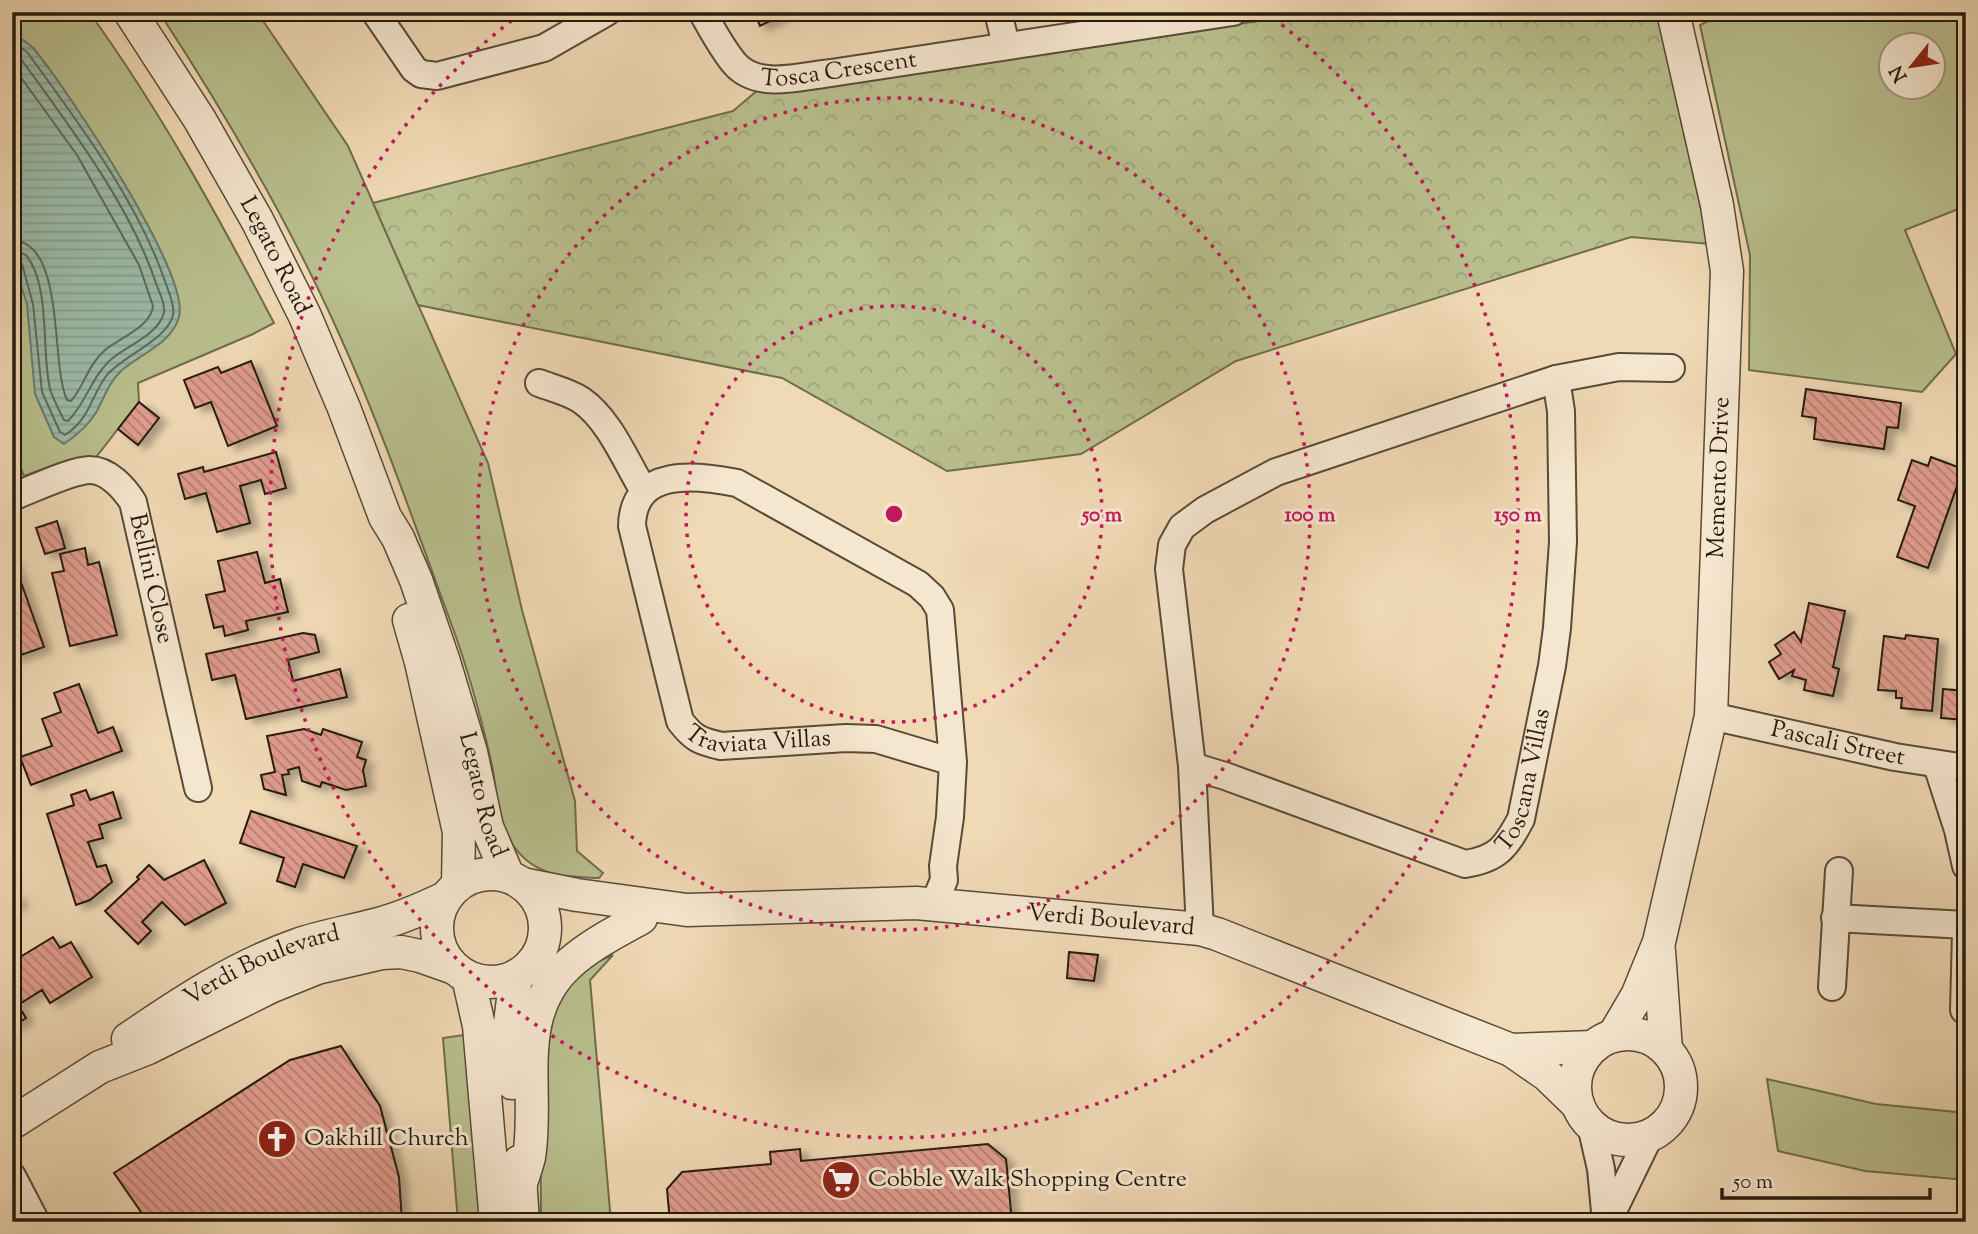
<svg xmlns="http://www.w3.org/2000/svg" width="1978" height="1234" font-family="'Sorts Mill Goudy',serif">
  <defs>
    <pattern id="park-crowns" width="20" height="18" patternUnits="userSpaceOnUse" patternTransform="scale(1.75)"><rect width="20" height="18" fill="#b9bf8e"/><path d="M2 6a3 3 0 1 1 6 0M12 15a3 3 0 1 1 6 0" fill="none" stroke="#9fa479"/></pattern>
    <pattern id="water-rules" width="6" height="5" patternUnits="userSpaceOnUse" patternTransform="scale(1.75)"><rect width="6" height="5" fill="#9bbba8"/><path d="M0 2.5h6" fill="none" stroke="#85a08f"/></pattern>
    <pattern id="building-back-hatch" width="6" height="6" patternUnits="userSpaceOnUse" patternTransform="scale(1.75)"><rect width="6" height="6" fill="#e09c8d"/><path d="M-1 5l2 2M0 0l6 6M5-1l2 2" fill="none" stroke="#b57e72"/></pattern>
    <filter id="shadow"><feDropShadow dx="8" dy="4.5" stdDeviation="3.5" flood-color="#0004"/></filter>
  </defs>
  <rect width="100%" height="100%" fill="#f0d9b5"/>
  <filter id="stains"><feTurbulence type="fractalNoise" baseFrequency=".00286" numOctaves="4"/><feColorMatrix values="0 0 0 0 .2 0 0 0 0 .09 0 0 0 0 .02 0 0 0 .5 -.17"/></filter>
  <radialGradient id="worn" r=".72"><stop offset=".6" stop-color="#630" stop-opacity="0"/><stop offset="1" stop-color="#630" stop-opacity=".3"/></radialGradient>
  <path fill="#b9bf8e" stroke="#6f6c4e" stroke-width="2" fill-rule="evenodd" d="M12 12H89C160 110 218 216 274 323L253 334 138 383 139 402 93 461C67 461 47 467 24 476L12 447Z
    M159 12H257L348 146 488 463 522 610 575 801 577 851 603 873 599 878C562 876 533 877 511 842 497 819 497 791 492 765 481 717 468 669 451 623 415 526 382 429 340 336 289 222 227 116 159 12Z
    M1726 12H1966V206L1905 230 1956 354 1922 392 1749 370 1750 255 1700 25ZM1890 46H1932V88H1890Z
    M613 955 590 980 611 1222H541L540 1053 560 997 583 971 594 963Z
    M471 1034 486 1222H458L443 1038Z
    M1767 1079 1876 1104 1966 1113V1180L1865 1171 1778 1151Z"/>
  <path fill="url(#park-crowns)" stroke="#6f6c4e" stroke-width="2" d="M1304 12H1657L1709 244 1631 237 1236 361 1081 454 947 471 782 378 418 305 373 203 733 111 759 89 787 92 1278 18Z"/>
  <path fill="url(#water-rules)" stroke="#6c7b6a" stroke-width="2" d="M12 33C19 38 28 42 34 49 65 86 191 274 179 317 172 343 141 354 122 370 109 382 105 396 97 411 89 425 77 435 64 444L54 437 35 394 27 304 12 259Z"/>
  <g fill="none" stroke-linecap="round" stroke-linejoin="round">
    <path stroke="#606a5b" stroke-width="2" d="M12 42 27 52C78 122 138 201 166 284 169 293 175 305 173 315 167 340 124 355 107 375 91 395 91 418 65 435L60 432 42 392 33 304 22 264 18 260 12 259
      M12 52 21 59C70 127 131 206 157 286 160 294 165 303 164 312 160 333 129 345 114 357 92 374 87 402 68 421L64 420C59 410 53 399 50 389 41 351 51 286 26 255L12 250
      M12 65 77 155 139 265 153 306C151 327 119 338 105 350 87 366 85 385 71 401L67 400C50 364 66 242 12 240"/>
  </g>
  <path fill="url(#building-back-hatch)" stroke="#251a0e" stroke-width="2" filter="url(#shadow)" d="M754 12H788L760 26Z
    M251 361 277 426 228 446 211 402 195 408 184 380 218 367 221 373Z
    M1806 389 1901 403 1898 428 1887 427 1884 449 1814 439 1816 418 1802 416Z
    M139 402 159 418 138 445 118 429Z
    M276 452 286 488 265 494 261 480 240 486 250 523 217 532 206 493 185 499 178 474 203 467 204 472Z
    M1931 457 1963 469 1928 568 1897 557 1915 506 1898 500 1912 460 1928 466Z
    M57 521 65 548 45 554 36 528Z
    M85 548 88 565 99 562 117 635 70 646 52 573 64 571 60 554Z
    M257 552 265 583 280 579 288 612 246 621 248 630 225 636 223 626 214 628 206 595 225 591 218 561Z
    M12 557 44 647 12 658Z
    M1809 603 1845 611 1833 667 1839 669 1833 696 1804 690 1806 680 1792 676 1794 670 1779 679 1769 662 1781 654 1775 645 1794 632 1801 642Z
    M303 633 315 635 319 652 288 660 293 681 340 669 347 697 246 719 235 675 212 680 206 654Z
    M1906 635 1938 639 1932 711 1901 708 1902 698H1896V691L1878 690 1884 636 1905 639Z
    M79 684 98 733 113 727 122 751 31 785 20 757 52 746 42 719 61 712 54 693Z
    M1943 689 1966 691V720L1941 718Z
    M304 729 321 735 323 729 362 742 357 757 366 760 363 770 366 786 346 790 322 782 320 787 302 781 299 767 288 770 289 774 282 775 286 795 264 789 261 775 275 772 267 736Z
    M86 790 90 800 113 792 121 818 99 825 103 838 88 842 97 867 106 865 112 882 90 900 76 905 47 814 74 805 71 795Z
    M251 811 357 846 344 878 303 864 295 887 277 881 284 858 240 843Z
    M204 860 226 903 185 925 162 902 142 922 151 931 138 944 105 911 139 879 137 877 149 865 164 880Z
    M12 892 20 902 12 907Z
    M53 937 60 948 71 942 92 977 50 1003 42 990 18 1005 26 1018 12 1027V962Z
    M1069 952 1098 955 1094 981 1067 978Z
    M341 1046 380 1106 399 1177 402 1222H148L114 1173 290 1060Z
    M988 1144 1006 1159 1012 1222H670L667 1189 682 1172 771 1164 770 1152 800 1149 801 1161Z"/>
  <g fill="none" stroke-linecap="round" stroke-linejoin="round">
    <defs>
      <g id="minor">
        <path d="M375 12 414 69 421 74 437 76 544 48 607 12"/>
        <path id="s1" d="M702 12C712 29 722 49 735 64 758 90 801 76 831 73L1233 12"/>
        <path d="M998 12 1006 45"/>
        <path d="M539 383C552 388 569 392 581 400 610 420 626 462 644 491"/>
        <path id="s2" d="M12 497C31 490 72 470 90 470 108 470 124 488 133 502L198 788"/>
        <path id="s3" d="M1711 716 1895 757 1966 768"/>
        <path d="M1937 765 1958 830 1966 866"/>
        <path id="s4" d="M1192 766 1225 776 1465 864C1498 859 1506 847 1521 819L1552 666 1557 628 1563 542 1561 411 1556 379"/>
        <path id="s5" d="M934 904 944 880 943 866 950 817 953 762 940 610 932 597 918 584 737 483C696 475 633 467 632 526L680 721C693 738 699 741 721 746L846 738 876 739 953 762"/>
        <path d="M1835 918 1966 925"/>
        <path d="M1200 929 1192 766 1169 569 1172 545 1182 527 1205 510 1276 472 1556 379 1619 367 1671 368"/>
        <path d="M1832 987 1839 871"/>
        <path d="M1964 1010 1966 932"/>
        <path d="M1591 1125 1601 1169 1606 1222"/>
        <path d="M12 1176 36 1222"/>
        <path d="M1608 1221 1650 1135"/>
      </g>
      <g id="tertiary">
        <path id="s6" d="M130 12 200 120 257 220 305 316 344 408 385 517 398 538 416 580 444 662 471 752 487 827 508 876"/>
        <path d="M409 620 421 662 459 832 458 885"/>
        <circle cx="491" cy="928" r="54"/>
        <path id="s7" d="M522 884 577 895 687 910 916 903 1200 929 1217 934 1511 1050 1547 1075 1578 1105"/>
        <path d="M1659 951 1666 1050"/>
        <path d="M468 977 479 1026 496 1222"/>
        <circle cx="1628" cy="1087" r="53"/>
        <path id="s8" d="M1614 1035 1637 996 1659 942 1711 716 1727 271 1717 205 1673 12"/>
        <path id="s9" d="M128 1039C182 1002 235 967 297 945 322 936 349 932 375 925 399 919 422 909 445 898"/>
        <path d="M1511 1050 1593 1047"/>
        <path d="M512 1083 510 1023 516 976"/>
        <path d="M12 1123 100 1067 148 1048 270 987 317 968 382 953 401 952 420 956 454 968"/>
        <path d="M519 1162 523 1222"/>
        <path d="M521 1183C524 1174 527 1165 529 1157 540 1091 512 1015 569 964 590 945 616 932 641 918"/>
      </g>
    </defs>
    <use href="#minor" stroke="#584a38" stroke-width="30"/>
    <use href="#tertiary" stroke="#584a38" stroke-width="35"/>
    <use href="#minor" stroke="#f5e6cf" stroke-width="26"/>
    <use href="#tertiary" stroke="#f5e6cf" stroke-width="32"/>
  </g>
  <g fill="none" stroke="#c2185b" stroke-width="3.5" stroke-dasharray="3.5 7">
    <circle cx="894" cy="514" r="208"/>
    <circle cx="894" cy="514" r="416"/>
    <path d="M1265 12A624 624 0 1 1 523 12"/>
  </g>
  <defs>
    <symbol id="church-disc" viewBox="-11 -11 22 22"><circle r="9.5" fill="#8f2418" stroke="#f5e6cf"/><path d="M-1.2-6h2.4v3.5h3.3v2.4h-3.3V6h-2.4V-.1h-3.3v-2.4h3.3Z" fill="#fff"/></symbol>
    <symbol id="supermarket-disc" viewBox="-11 -11 22 22"><circle r="9.5" fill="#8f2418" stroke="#f5e6cf"/><path d="M-6-5.5h2.5l.6 2H6L4.5 2H-2.5L-4.4-4H-6ZM-1.5 3.2a1.3 1.3 0 1 0 .1 0ZM3 3.2a1.3 1.3 0 1 0 .1 0Z" fill="#fff"/></symbol>
  </defs>
  <g fill-rule="evenodd">
    <use href="#church-disc" x="255" y="1117" width="44" height="44"/>
    <use href="#supermarket-disc" x="819" y="1158" width="44" height="44"/>
  </g>
  <g text-anchor="middle" dominant-baseline="central" stroke-width="6" stroke-linejoin="round" paint-order="stroke">
    <g font-size="24" fill="#251a0e" stroke="#f5e6cf">
      <text stroke="none"><textPath href="#s1" startOffset="170">Tosca Crescent</textPath></text>
      <text stroke="none"><textPath href="#s6" startOffset="284">Legato Road</textPath></text>
      <text stroke="none"><textPath href="#s8" startOffset="574">Memento Drive</textPath></text>
      <text stroke="none"><textPath href="#s2" startOffset="217">Bellini Close</textPath></text>
      <text stroke="none"><textPath href="#s5" startOffset="959">Traviata Villas</textPath></text>
      <text stroke="none"><textPath href="#s3" startOffset="130">Pascali Street</textPath></text>
      <text stroke="none"><textPath href="#s4" startOffset="404">Toscana Villas</textPath></text>
      <text stroke="none"><textPath href="#s6" startOffset="863">Legato Road</textPath></text>
      <text stroke="none"><textPath href="#s7" startOffset="592">Verdi Boulevard</textPath></text>
      <text stroke="none"><textPath href="#s9" startOffset="154">Verdi Boulevard</textPath></text>
    </g>
    <g font-size="24" fill="#251a0e" stroke="#f5e6cf" text-anchor="start">
      <text x="304" y="1139">Oakhill Church</text>
      <text x="868" y="1180">Cobble Walk Shopping Centre</text>
    </g>
  </g>
  <circle cx="894" cy="514" r="10" fill="#c2185b" stroke="#f5e6cf" stroke-width="3.5"/>
  <g font-size="21" text-anchor="middle" font-weight="bold" fill="#c2185b" stroke="#f5e6cf" stroke-width="6" stroke-linejoin="round" paint-order="stroke">
    <text x="1102" y="521">50 m</text>
    <text x="1310" y="521">100 m</text>
    <text x="1518" y="521">150 m</text>
  </g>
  <rect width="1978" height="1234" fill="none" stroke="#f0d9b5" stroke-width="42"/>
  <rect x="14" y="14" width="1950" height="1206" fill="none" stroke="#251a0e" stroke-width="3.5"/>
  <rect x="21" y="21" width="1936" height="1192" fill="none" stroke="#251a0e" stroke-width="2"/>
  <g transform="translate(1912 66) rotate(240)"><circle r="33" fill="#f5e6cf" stroke="#a29482" stroke-width="2"/>
  <path d="M0-5L12 26L0 18L-12 26Z" fill="#8f2418"/>
  <text y="-10" font-size="19" font-weight="bold" text-anchor="middle" fill="#251a0e">N</text>
  </g>
  <path d="M1722 1188v10h208v-10" fill="none" stroke="#251a0e" stroke-width="3.5"/>
  <text x="1733" y="1188" font-size="21" fill="#251a0e" stroke="#f5e6cf" stroke-width="5" paint-order="stroke">50 m</text>
  <rect width="100%" height="100%" filter="url(#stains)"/>
  <rect width="100%" height="100%" fill="url(#worn)"/>
</svg>
